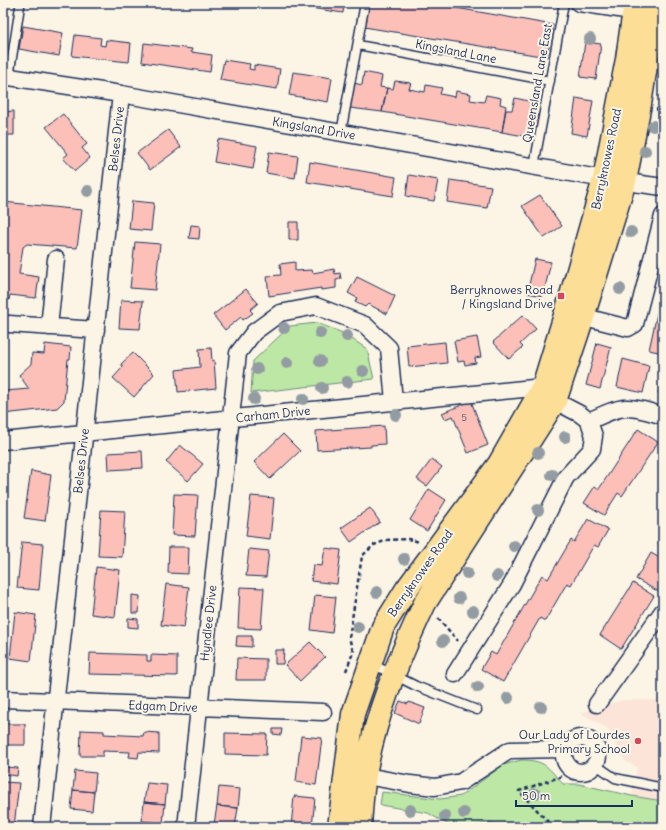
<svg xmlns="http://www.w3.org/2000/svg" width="666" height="830" font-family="Delius,sans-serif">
  <rect width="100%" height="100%" fill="#fcf5e5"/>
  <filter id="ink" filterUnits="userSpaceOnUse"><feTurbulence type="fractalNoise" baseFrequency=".025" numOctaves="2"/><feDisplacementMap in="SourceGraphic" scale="8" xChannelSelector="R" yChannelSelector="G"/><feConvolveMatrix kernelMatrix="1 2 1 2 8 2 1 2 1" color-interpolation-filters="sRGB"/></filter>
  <g filter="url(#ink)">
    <path fill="#fce5d8" d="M623 700H663V801L632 796 637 767 626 762 619 753 608 729 581 713Z"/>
    <path fill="#bce7a4" stroke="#6c8b81" d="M317 323 343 333 367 349 374 379 251 393 253 361 290 326Z
      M521 760C546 760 547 767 563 784H579L632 796 663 801V827H498L491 822 472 827H452L428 813 380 805 382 792 440 799 461 796 503 765Z"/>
    <path fill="#fcc0b9" stroke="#1b2f5e" d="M299 3H344L343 13 298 6Z
      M369 3H428L553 25 547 57 364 27Z
      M23 26 63 33 59 56 19 49Z
      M75 35 101 38 100 45 105 46 106 40 131 43 129 62 72 56Z
      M585 42 601 44 596 79 580 77Z
      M144 43 192 49 191 52 212 55 210 72 142 62Z
      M224 60 250 64 249 69 254 70V65L280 69 277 89 220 80Z
      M293 72 332 78 328 102 289 95Z
      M364 72 382 76 380 87 387 88 382 112 350 108 354 83 362 85Z
      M395 81 411 83 409 89 425 92 426 85 442 88 440 94 455 97 456 91 471 94 470 100 484 102 486 95 501 98 500 104 506 106 502 132 382 112 387 88 393 89Z
      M515 98 533 102 531 113 539 115 535 138 502 132 506 110H512Z
      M576 98 593 101 587 136 571 133Z
      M14 111V135H3V112Z
      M63 114 87 144 82 148 90 158 75 171 63 158 68 154 46 127Z
      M168 130 181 147 150 170 137 153Z
      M218 139 257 146 253 169 214 162Z
      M269 152 298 156 295 178 266 173Z
      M310 162 396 177 393 196 307 182Z
      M409 175 438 180 434 201 406 196Z
      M450 180 491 186 487 208 447 202Z
      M540 195 562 226 544 238 522 206Z
      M132 201 154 203 151 231 129 229Z
      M3 202 82 210 77 248 27 244 23 247 19 274 39 277 36 298 10 295 9 300H3Z
      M289 222H298V240H289Z
      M191 225 200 226 199 239 189 238Z
      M135 242 160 244 155 290 130 288Z
      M535 259 551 262 543 296 527 293Z
      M295 262V271L312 270 313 273 334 269 335 274 340 273 341 279 336 280V288L321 290V288L269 296 267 276 281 275 280 264Z
      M357 277 395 296 387 314 368 304 365 307 355 302 357 298 348 293Z
      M663 286V353L649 350Z
      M246 289 258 303 250 310 253 313 243 320 241 317 225 330 213 315Z
      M121 300 143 301 140 329 119 328Z
      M523 315 536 329 520 344 523 347 509 359 493 342Z
      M477 337 481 357 475 358 476 363 465 365 464 361 458 362 454 341Z
      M445 342 447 363 409 367 407 346Z
      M597 343 611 347 600 389 586 385Z
      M45 344 71 347 70 359H68L64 401 57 408 3 414V379L5 391 29 389 19 375 31 364 32 353 44 354Z
      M211 348 212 361 214 360 216 388 178 392 176 370 200 367 199 349Z
      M133 353 154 374 134 397 113 378 123 367 121 364Z
      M623 359 649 366 643 393 617 387Z
      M663 373V394L658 393Z
      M471 401 488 445 468 453 453 416 445 419 442 413Z
      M384 426 385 444 371 445V447L317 450 316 431Z
      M638 429 658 442 622 496 618 493 604 515 584 503 595 486 599 489Z
      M283 434 300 451 270 479 254 462Z
      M180 445 203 464 188 481 166 462Z
      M142 451 143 468 109 470 108 453Z
      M432 459 442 467 427 486 417 479Z
      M31 471 51 475 45 521 24 518Z
      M429 489 446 500 427 531 410 520Z
      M174 494 198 495 195 536 172 535Z
      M251 496 274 498 270 539 246 536Z
      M370 508 380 522 351 542 341 528Z
      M101 510 125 511 122 557 98 556Z
      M588 519 608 530 598 547 594 545 571 585 567 583 545 621 540 618 503 682 481 669 491 652 496 655 542 575 548 579 571 540 574 542Z
      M663 536V547L658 544Z
      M22 542 43 544 39 590 17 588Z
      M169 547H189L188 574 168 573Z
      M325 548 341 550 337 584 311 581 313 565 322 566Z
      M249 549 269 551 266 577 246 576Z
      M651 553 663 560V585L659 592 636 579Z
      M96 567 120 570 115 617 91 614Z
      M633 583 654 596 621 649 600 635Z
      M166 584 189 587 184 628 161 625Z
      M240 587 264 588 261 629 238 628Z
      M132 595 140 596 139 613H132Z
      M315 595 336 597 332 633 311 630Z
      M15 612 36 615 31 661 10 658Z
      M128 618 138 619V628L128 627Z
      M237 636H252V647L236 646Z
      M310 642 325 657 300 681 285 665Z
      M275 650H284L283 664H275Z
      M90 653 147 655V661H151V655L177 656V676L89 674Z
      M237 658 266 659V680H236Z
      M400 701 408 704 409 702 425 708 419 724 395 713Z
      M3 724H25V745H3Z
      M273 729H282L281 735 273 734Z
      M81 730 104 731V734L143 736 144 732 159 733V753L139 752 138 758 129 757 130 752 103 751V756H80Z
      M225 733 267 734 266 755 225 754Z
      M301 736 322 738 316 785 296 782Z
      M4 767 18 768 17 776 4 774Z
      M75 771 96 773 94 792 73 790Z
      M3 782 19 783 14 827H3Z
      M147 783 167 785 165 804 144 802Z
      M219 787 240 789 238 808 217 806Z
      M73 790 94 792 92 811 71 809Z
      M294 796 315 798 312 827H291Z
      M144 802 165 804 163 823 142 821Z
      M217 806 238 808 235 827 214 824Z"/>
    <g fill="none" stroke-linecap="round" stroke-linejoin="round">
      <defs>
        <path id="service" d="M358 45 550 81
          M648 61 663 66
          M9 77 20 6
          M341 133 365 3
          M534 166 564 3
          M372 664 416 686 477 710
          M596 765 615 778 663 788"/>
        <path id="minor" d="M579 3 645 13
          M3 76 121 94 604 179 663 187
          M573 314 628 328 635 324 663 216
          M9 324 96 330
          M49 327 56 259
          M589 421C623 405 627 404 663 416
          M3 441 543 387 555 401 580 414 589 421 594 436 592 449 566 477 512 584 455 674
          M3 699 323 712
          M597 704 663 611
          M564 755a17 17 0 1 1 34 0a17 17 0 1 1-34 0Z
          M355 774 410 784 435 787 461 782 510 750 564 749
          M42 827 121 94
          M186 827 238 353 254 332 280 313 316 306 365 325 389 348 394 401"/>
        <path id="primary" d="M339 827 353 714 383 627 406 590 499 464 543 387 570 299 604 179 627 59 635 3
          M360 827C361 810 362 792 365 775 375 715 399 658 425 603L555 401 583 317 625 181 640 104 656 3"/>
      </defs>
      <use href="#service" stroke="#1b2f5e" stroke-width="11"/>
      <use href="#minor" stroke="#1b2f5e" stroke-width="19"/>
      <use href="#primary" stroke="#1b2f5e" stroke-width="25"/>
      <path stroke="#1b2f5e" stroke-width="2.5" stroke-dasharray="4 3" stroke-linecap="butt" d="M656 109 663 111
        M438 618 458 641
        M353 651 349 638 362 556 374 545 387 540 408 539 420 542
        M346 671 354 650
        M553 827 519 791 574 772"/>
      <use href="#service" stroke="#fcf5e5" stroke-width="8"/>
      <use href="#minor" stroke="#fcf5e5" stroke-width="16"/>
      <use href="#primary" stroke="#fdde96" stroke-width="22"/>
    </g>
    <g fill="#929ca2">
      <circle cx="590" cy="39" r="6"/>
      <circle cx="653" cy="126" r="6"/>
      <circle cx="645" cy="151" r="6"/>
      <circle cx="88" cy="191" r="6"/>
      <circle cx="631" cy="232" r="6"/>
      <circle cx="620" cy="289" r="6"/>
      <circle cx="284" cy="328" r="6"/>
      <circle cx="320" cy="333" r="6"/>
      <circle cx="347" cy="336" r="6"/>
      <circle cx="320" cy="361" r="6"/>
      <circle cx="287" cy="363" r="6"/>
      <circle cx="257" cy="369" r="6"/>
      <circle cx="363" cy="371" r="6"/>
      <circle cx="347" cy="382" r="6"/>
      <circle cx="322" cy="388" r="6"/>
      <circle cx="254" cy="399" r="6"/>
      <circle cx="303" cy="399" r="6"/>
      <circle cx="396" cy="415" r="6"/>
      <circle cx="565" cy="437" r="6"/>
      <circle cx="538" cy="453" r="6"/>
      <circle cx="552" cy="475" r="6"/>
      <circle cx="538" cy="510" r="6"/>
      <circle cx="514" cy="546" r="6"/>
      <circle cx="404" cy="559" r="6"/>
      <circle cx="467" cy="573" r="6"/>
      <circle cx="497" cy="576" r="6"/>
      <circle cx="377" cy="592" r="6"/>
      <circle cx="459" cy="598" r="6"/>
      <circle cx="473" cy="611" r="6"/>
      <circle cx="358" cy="627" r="6"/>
      <circle cx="443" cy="641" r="6"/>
      <circle cx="478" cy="687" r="6"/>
      <circle cx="508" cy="698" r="6"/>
      <circle cx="541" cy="707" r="6"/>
      <circle cx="535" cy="794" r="6"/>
      <circle cx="410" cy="810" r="6"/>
      <circle cx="464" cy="813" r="6"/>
      <circle cx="445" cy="816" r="6"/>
    </g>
  </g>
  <g fill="#d1495b" stroke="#fcf5e5" stroke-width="1.5">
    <rect x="557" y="292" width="8" height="8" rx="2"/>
    <circle cx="638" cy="741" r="4"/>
  </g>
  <g text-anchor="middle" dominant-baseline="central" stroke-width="4" stroke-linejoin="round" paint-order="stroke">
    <g font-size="10" fill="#535375">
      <text x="464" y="417">5</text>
    </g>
    <g font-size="12" fill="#1b2f5e" stroke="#fcf5e5">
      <text transform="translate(456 51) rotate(11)">Kingsland Lane</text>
      <text transform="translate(537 83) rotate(-80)">Queensland Lane East</text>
      <text transform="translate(314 128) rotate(10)">Kingsland Drive</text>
      <text transform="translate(116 139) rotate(-84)">Belses Drive</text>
      <text transform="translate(606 159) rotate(-78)">Berryknowes Road</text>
      <text transform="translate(273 414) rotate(-6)">Carham Drive</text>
      <text transform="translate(81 461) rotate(-84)">Belses Drive</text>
      <text transform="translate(420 573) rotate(-55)">Berryknowes Road</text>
      <text transform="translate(208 623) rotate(-84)">Hyndlee Drive</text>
      <text transform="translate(163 706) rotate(2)">Edgam Drive</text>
    </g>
    <g font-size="12" fill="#1b2f5e" stroke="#fcf5e5" text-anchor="end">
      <text x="553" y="289">Berryknowes Road<tspan x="553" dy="14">/ Kingsland Drive</tspan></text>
      <text x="630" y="734">Our Lady of Lourdes<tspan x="630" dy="14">Primary School</tspan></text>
    </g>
  </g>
  <rect width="666" height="830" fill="none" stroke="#fcf5e5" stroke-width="16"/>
  <rect x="8" y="8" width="650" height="814" fill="none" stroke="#1b2f5e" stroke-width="1.5" filter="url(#ink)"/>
  <path d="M516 800v6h116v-6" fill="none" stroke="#1b2f5e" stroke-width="2"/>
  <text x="522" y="800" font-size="12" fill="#1b2f5e" stroke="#fcf5e5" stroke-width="3" paint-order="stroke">50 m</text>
</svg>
